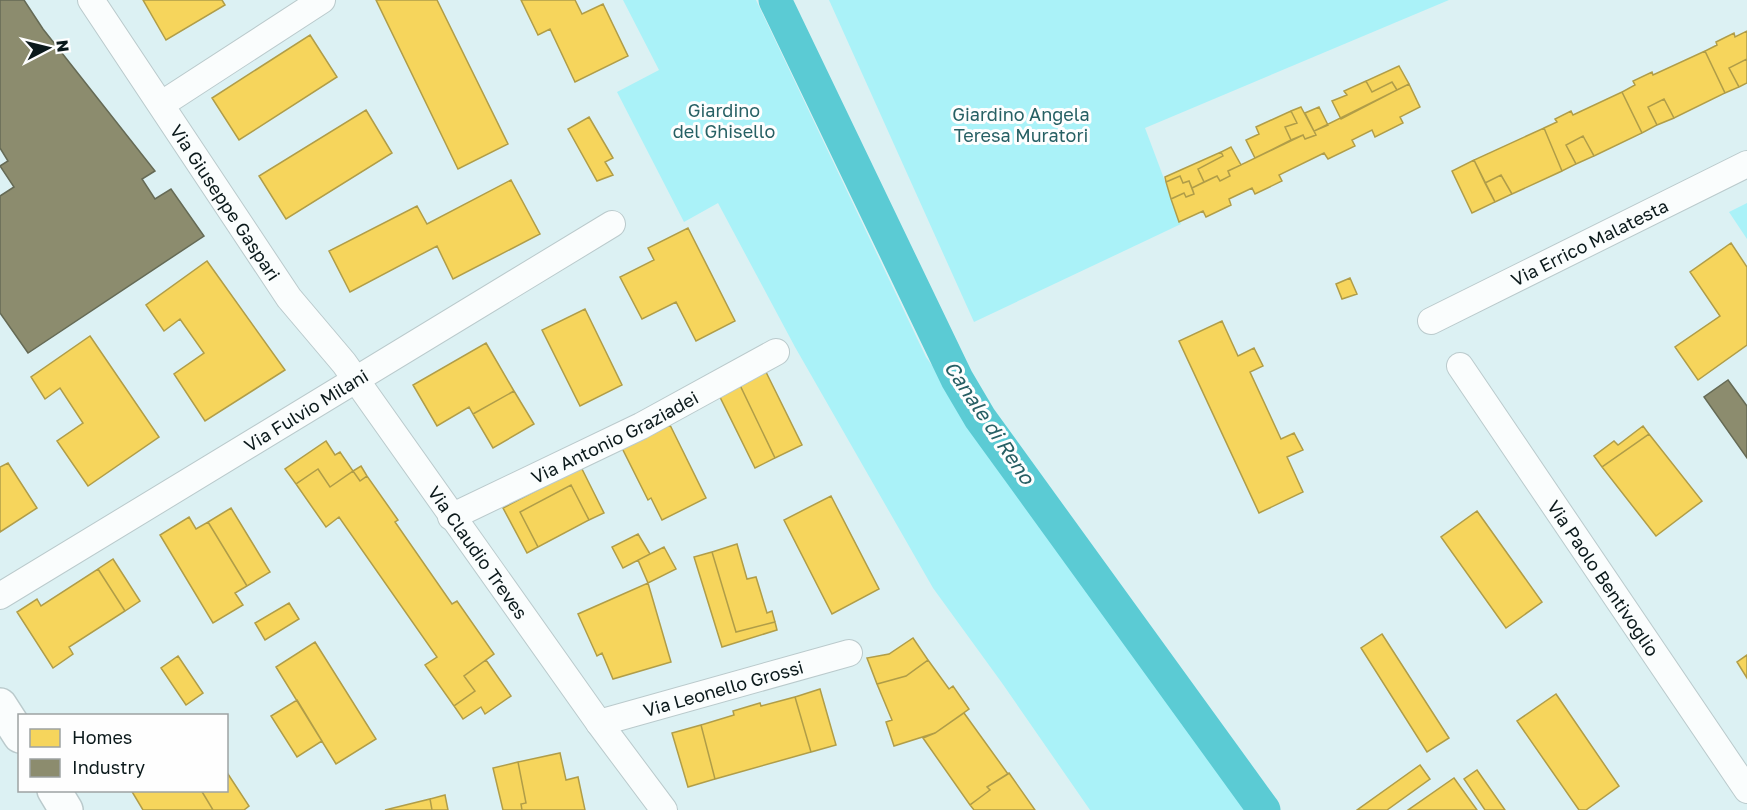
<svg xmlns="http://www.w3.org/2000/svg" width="1747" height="810" font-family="'Golos Text',sans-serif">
  <rect width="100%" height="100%" fill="#dcf1f3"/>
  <path fill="#aaf2f8" d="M623 0H756L926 357 1248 810H1090L1002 683 933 588 795 347 718 203 684 222 617 92 659 70Z
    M829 0H1449L1145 128 1181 224 974 322Z
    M1747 203V239L1729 212Z"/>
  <path fill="#f6d55c" stroke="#b09d48" stroke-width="1.5" d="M143 0H222L225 5 166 40Z
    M376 0H437L508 144 458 169Z
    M521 0H575L582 14 603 4 628 56 575 82 550 29 538 35Z
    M1747 31V59L1729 68 1739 87 1725 93 1705 51 1717 45 1716 42 1734 33 1735 37Z
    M310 35 337 77 239 140 212 98Z
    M1705 51 1725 93 1674 118 1664 99 1648 107 1657 125 1642 133 1622 92 1635 85 1633 81 1652 72 1653 75Z
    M1747 59V83L1739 87 1729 68Z
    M1399 66 1409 84 1397 90 1392 82 1372 92 1366 81Z
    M1366 81 1372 92 1392 82 1397 90 1341 119 1332 101 1347 95 1344 91Z
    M1409 84 1420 107 1400 117 1403 123 1375 137 1372 130 1352 140 1355 146 1328 159 1324 153 1279 175 1282 181 1255 194 1252 188 1229 199 1231 205 1206 217 1203 211 1179 222 1171 199 1184 193 1186 197 1194 194 1192 188 1217 176 1220 181 1230 176 1228 171 1303 135 1305 139 1316 135 1314 131Z
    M1622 92 1642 133 1594 156 1583 136 1566 145 1576 164 1562 171 1544 128 1557 122 1555 119 1571 111 1573 115Z
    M1664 99 1674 118 1657 125 1648 107Z
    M1301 107 1316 135 1305 139 1303 135 1291 140 1285 127 1297 123 1291 111Z
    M1319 107 1328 125 1314 131 1305 113Z
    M366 110 392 153 286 219 259 176Z
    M1291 111 1297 123 1285 127 1291 140 1255 158 1246 140 1259 134 1256 127Z
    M589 117 613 158 605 162 613 175 597 181 568 129Z
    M1544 128 1562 171 1512 194 1501 175 1485 183 1474 160Z
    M1583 136 1594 156 1576 164 1566 145Z
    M1231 147 1241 165 1228 171 1230 176 1220 181 1217 176 1204 182 1198 169 1223 156 1221 152Z
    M1221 152 1223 156 1198 169 1204 182 1192 188 1189 181 1183 183 1180 176 1166 182 1165 177Z
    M1474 160 1495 202 1472 213 1452 171Z
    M1501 175 1512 194 1495 202 1485 183Z
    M1180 176 1183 183 1189 181 1194 194 1186 197 1184 193 1171 199 1166 182Z
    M511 180 540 234 453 279 437 246 350 292 329 251 417 206 427 224Z
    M688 228 735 321 696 341 676 302 642 319 620 277 654 260 648 248Z
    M1731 243 1747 267V345L1698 380 1675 347 1720 316 1690 272Z
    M207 261 285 370 205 421 174 374 204 353 180 319 164 331 146 305Z
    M1350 278 1357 294 1342 299 1336 284Z
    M585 309 622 385 580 406 542 330Z
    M1222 321 1238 356 1254 348 1263 366 1250 372 1281 439 1294 433 1303 450 1287 457 1303 492 1259 513 1179 341Z
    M90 336 159 437 88 486 57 441 83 423 60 388 45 399 31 377Z
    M486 343 514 391 473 414 469 407 437 426 413 385Z
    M764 368 802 445 775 458 738 381Z
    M738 381 775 458 755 468 717 391Z
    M514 391 534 424 493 448 473 414Z
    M670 425 706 498 662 520 651 498 648 500 622 448Z
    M1643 426 1649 434 1602 467 1594 456 1614 441 1618 445Z
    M1649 434 1702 501 1656 536 1602 467Z
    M326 441 335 455 340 452 353 471 330 487 318 469 296 484 285 469Z
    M8 463 37 508 0 532V467Z
    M361 466 367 476 360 481 353 471Z
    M581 467 604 513 589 520 571 485 520 512 538 547 527 553 503 508Z
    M318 469 330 487 353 471 360 481 367 476 398 520 395 522 452 604 457 601 494 654 464 676 475 691 454 706 425 665 437 657 339 517 326 527 296 484Z
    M571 485 589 520 538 547 520 512Z
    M831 496 879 589 832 614 784 520Z
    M231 508 270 572 247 586 208 522Z
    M1477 511 1542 602 1506 628 1441 537Z
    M189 517 196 529 208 522 247 586 235 593 243 605 213 623 160 535Z
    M638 534 650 554 623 568 612 547Z
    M737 544 747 579 756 577 767 613 772 611 775 622 736 632 712 552Z
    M664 547 676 569 648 583 638 560Z
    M712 552 736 632 775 622 777 630 722 647 694 557Z
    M113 559 140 601 125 611 98 569Z
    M98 569 125 611 69 647 73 654 53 668 17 612 37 599 41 606Z
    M648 583 671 662 613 679 602 653 597 656 578 614Z
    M289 603 299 619 265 640 255 623Z
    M1382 634 1449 738 1427 752 1361 648Z
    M913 638 928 660 906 676 877 684 867 658 889 654Z
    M315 642 376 739 336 764 276 667Z
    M1747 655V678L1737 662Z
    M178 656 203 693 186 705 161 668Z
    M486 660 511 696 485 714 481 707 463 719 454 706 475 691 464 676Z
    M928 660 949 689 953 686 969 709 935 733 894 746 886 722 892 720 877 684 906 676Z
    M820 689 836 745 811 752 795 697Z
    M1556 694 1619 786 1586 810H1579L1517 721Z
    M795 697 811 752 715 779 701 725 734 715 733 711 760 703 761 706Z
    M297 700 322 741 297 757 271 716Z
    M964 713 1008 774 987 787 990 790 970 805 923 738 935 733Z
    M701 725 715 779 688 787 672 733Z
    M560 753 566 780 578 777 585 810H522L521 804 526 803 518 762Z
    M518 762 526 803 521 804 522 810H503L493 768Z
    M1420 765 1430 779 1387 810H1357Z
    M1477 770 1505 810H1485L1464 779Z
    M226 771 249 806 244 810H213L201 790H226Z
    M1009 773 1035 810H974L970 805 990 790 987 787Z
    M1454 778 1477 810H1408Z
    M131 790H201L213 810H143Z
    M445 795 448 810H432L430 799Z
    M430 799 432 810H385Z"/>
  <path fill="#8c8c6e" stroke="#656a55" stroke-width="1.5" d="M0 0H24L43 29 155 171 142 179 155 199 171 189 204 236 28 353 0 313V196L14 187 0 166 8 161 0 148Z
    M1728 380 1747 406V458L1704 397Z"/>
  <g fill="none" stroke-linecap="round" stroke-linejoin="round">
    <path stroke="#5bcbd4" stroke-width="33" d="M775 0 957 379 980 418 1264 810"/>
    <defs>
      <g id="minor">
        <path id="s1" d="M91 0 289 298 344 363 599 723 664 810"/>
        <path d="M162 104 322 0"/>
        <path id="s2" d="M1431 321 1747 164"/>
        <path id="s3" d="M1460 366 1747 790"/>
        <path id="s4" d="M451 517 641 426 776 352"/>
        <path id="s5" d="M0 596 612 224"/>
        <path id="s6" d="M599 723 849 653"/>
      </g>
      <path id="primary" d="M0 705 20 736
        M54 790 66 810"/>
    </defs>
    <use href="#minor" stroke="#bacacc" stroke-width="28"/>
    <use href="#primary" stroke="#bacacc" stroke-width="36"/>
    <use href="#minor" stroke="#fafdfd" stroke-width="26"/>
    <use href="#primary" stroke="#fafdfd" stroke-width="33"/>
  </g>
  <g text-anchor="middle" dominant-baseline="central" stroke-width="6" stroke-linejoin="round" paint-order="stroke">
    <g font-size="18" fill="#276064" stroke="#fefefe">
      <text x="724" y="110">Giardino<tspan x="724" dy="21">del Ghisello</tspan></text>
      <text x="1021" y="114">Giardino Angela<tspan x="1021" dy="21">Teresa Muratori</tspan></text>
    </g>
    <g font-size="18" fill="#0b191b" stroke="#fefefe">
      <text stroke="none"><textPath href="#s1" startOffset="243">Via Giuseppe Gaspari</textPath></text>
      <text stroke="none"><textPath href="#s2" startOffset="177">Via Errico Malatesta</textPath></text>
      <text stroke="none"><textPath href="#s5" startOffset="358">Via Fulvio Milani</textPath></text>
      <text stroke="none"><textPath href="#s4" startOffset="182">Via Antonio Graziadei</textPath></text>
      <text stroke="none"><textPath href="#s1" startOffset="675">Via Claudio Treves</textPath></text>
      <text stroke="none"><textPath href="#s3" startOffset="256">Via Paolo Bentivoglio</textPath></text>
      <text stroke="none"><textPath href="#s6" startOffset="129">Via Leonello Grossi</textPath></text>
    </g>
    <g font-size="20" font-style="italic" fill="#275f64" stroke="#fefefe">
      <text transform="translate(990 422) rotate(56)">Canale di Reno</text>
    </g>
  </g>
  <rect x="18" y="714" width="210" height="78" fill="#fefefe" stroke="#9da2a3" stroke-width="1.5"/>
  <rect x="30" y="729" width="30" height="18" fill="#f6d55c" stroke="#9da2a3" stroke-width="1.5"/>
  <text x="72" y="744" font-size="18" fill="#0b191b">Homes</text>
  <rect x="30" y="759" width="30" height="18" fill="#8c8c6e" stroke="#9da2a3" stroke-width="1.5"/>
  <text x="72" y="774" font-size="18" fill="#0b191b">Industry</text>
  <g transform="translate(48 48) rotate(83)" stroke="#fefefe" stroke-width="4.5" paint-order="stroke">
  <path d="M0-4.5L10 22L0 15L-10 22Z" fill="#0b191b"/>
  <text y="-9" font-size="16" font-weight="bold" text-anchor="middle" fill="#0b191b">N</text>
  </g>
</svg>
